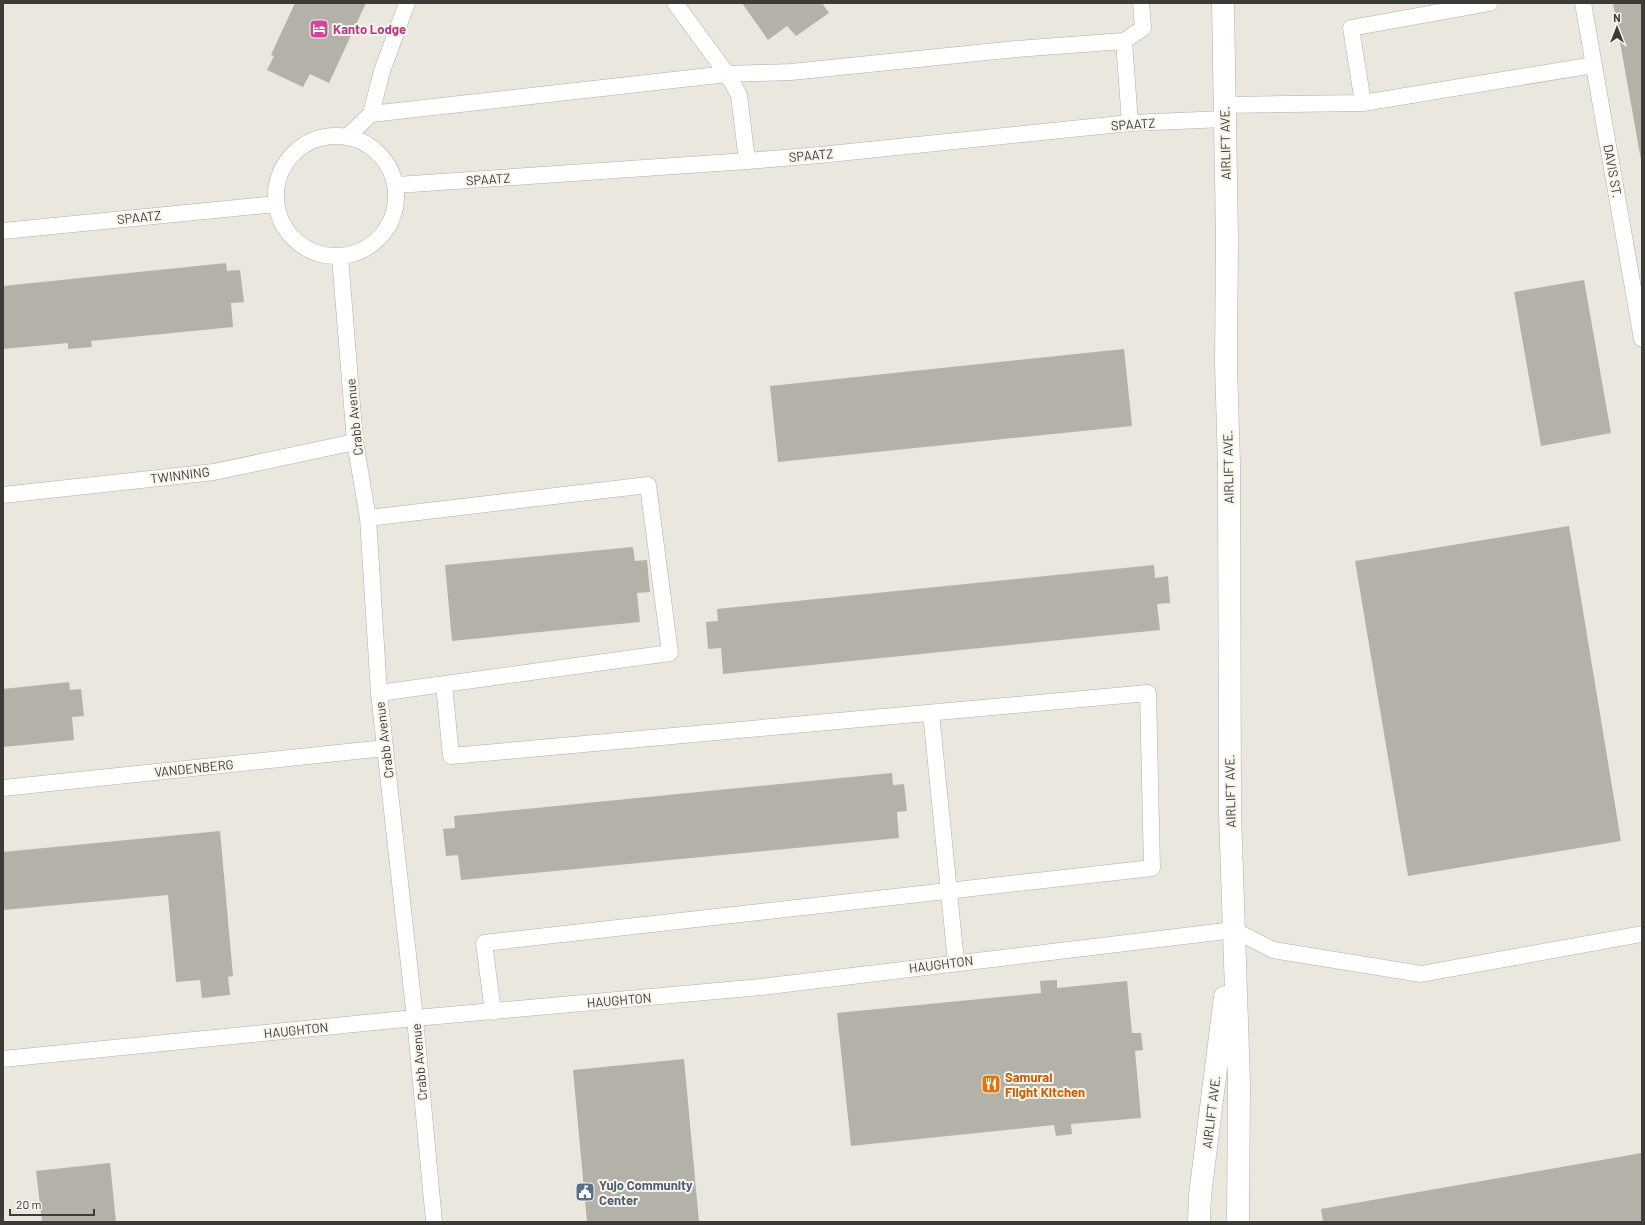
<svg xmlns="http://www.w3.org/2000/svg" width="1645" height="1225" font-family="Barlow,sans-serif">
  <rect width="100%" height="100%" fill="#eae8de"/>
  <path fill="#b3b1a8" d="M295 3H366L329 83 310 74 303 87 267 70 274 56 271 55Z
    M742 3H822L829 13 796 36 787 26 768 40Z
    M1613 3H1642V160H1641Z
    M226 263 227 271 240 270 244 302 231 303 233 327 91 341 92 347 68 349V343L3 349V286Z
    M1584 280 1611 433 1541 446 1514 292Z
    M1124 349 1132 426 778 462 770 386Z
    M1569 526 1621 841 1408 876 1355 561Z
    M633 547 635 561 647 560 650 592 637 593 640 622 452 641 445 565Z
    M1154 565 1155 578 1168 576 1170 603 1157 604 1160 630 723 674 721 648 708 649 706 622 718 621 717 609Z
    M69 682 70 690 81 689 84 716 72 717 74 740 3 747V689Z
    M892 773 893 785 904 784 907 811 897 812 899 838 461 880 458 855 446 856 443 829 455 828 454 816Z
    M220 831 233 976 228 977 230 995 202 998 200 980 176 982 168 895 3 910V852Z
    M1057 980V988L1127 981 1132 1033H1141L1143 1050 1135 1051 1141 1118 1071 1124 1072 1134 1056 1136 1054 1125 851 1146 837 1013 1041 993 1040 981Z
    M684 1059 699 1222H587L573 1070Z
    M1642 1153V1222H1323L1321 1209Z
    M110 1163 116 1222H42L36 1171Z"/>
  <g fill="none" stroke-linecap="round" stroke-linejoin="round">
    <defs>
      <path id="lane" d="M675 3 727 74 739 95 747 161
        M1583 3 1642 339
        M1124 41 1143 28 1141 3
        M1363 103 1351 28 1490 3
        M1224 105 1363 103 1594 65
        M371 114 727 74 791 72 1016 49 1124 41 1130 123
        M276 196a60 60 0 1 1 120 0a60 60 0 1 1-120 0Z
        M347 137 371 114 382 71 407 3
        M397 185 747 161 820 155 1130 123 1224 119
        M3 231 276 204
        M340 257 355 442 368 518 379 693 415 1018 434 1222
        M3 495 214 472 355 442
        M368 518 648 485 670 653 379 693
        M444 684 451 756 1148 693 1152 868 484 943 493 1012
        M931 713 956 962
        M3 788 385 748
        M3 1059 415 1018 761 987 1234 930 1273 950 1421 974 1642 934"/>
      <path id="street" d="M1223 3 1227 238 1226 364 1229 465 1230 812 1239 1082 1238 1222
        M1199 1222 1200 1195 1225 997"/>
    </defs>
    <use href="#lane" stroke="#b1afa6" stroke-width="17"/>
    <use href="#street" stroke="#b1afa6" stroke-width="23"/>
    <use href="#lane" stroke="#fff" stroke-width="16"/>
    <use href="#street" stroke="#fff" stroke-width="22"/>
  </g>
  <defs>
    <symbol id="hotel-square" viewBox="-11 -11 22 22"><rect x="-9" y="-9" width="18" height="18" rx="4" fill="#d1479c" stroke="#f7f5eb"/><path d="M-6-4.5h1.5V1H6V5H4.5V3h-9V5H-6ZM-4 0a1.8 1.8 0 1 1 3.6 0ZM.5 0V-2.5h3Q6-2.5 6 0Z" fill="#fff"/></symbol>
    <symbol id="restaurant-square" viewBox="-11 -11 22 22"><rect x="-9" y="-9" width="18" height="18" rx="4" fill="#e8710a" stroke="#f7f5eb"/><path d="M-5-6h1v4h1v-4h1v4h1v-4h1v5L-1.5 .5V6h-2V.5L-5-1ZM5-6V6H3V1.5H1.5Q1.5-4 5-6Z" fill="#fff"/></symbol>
    <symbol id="civic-square" viewBox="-11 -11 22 22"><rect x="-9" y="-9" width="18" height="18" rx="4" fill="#5c6f8a" stroke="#f7f5eb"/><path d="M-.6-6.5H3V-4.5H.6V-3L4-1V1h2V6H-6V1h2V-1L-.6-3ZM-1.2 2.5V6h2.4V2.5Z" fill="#fff"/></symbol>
  </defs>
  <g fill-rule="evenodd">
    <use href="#hotel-square" x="308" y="18" width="22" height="22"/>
    <use href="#restaurant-square" x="980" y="1073" width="22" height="22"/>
    <use href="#civic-square" x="574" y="1181" width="22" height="22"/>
  </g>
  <g text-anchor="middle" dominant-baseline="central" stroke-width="4" stroke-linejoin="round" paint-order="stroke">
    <g font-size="13" font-weight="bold" fill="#b23c85" stroke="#f7f5eb" text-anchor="start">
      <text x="333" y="29">Kanto Lodge</text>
    </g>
    <g font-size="13" fill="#3c3b38" stroke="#f7f5eb">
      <text transform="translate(1133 124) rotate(-4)">SPAATZ</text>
      <text transform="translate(1225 143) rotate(-91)">AIRLIFT AVE.</text>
      <text transform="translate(811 155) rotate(-5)">SPAATZ</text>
      <text transform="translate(1613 171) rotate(80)">DAVIS ST.</text>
      <text transform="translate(488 179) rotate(-4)">SPAATZ</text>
      <text transform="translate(139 217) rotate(-6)">SPAATZ</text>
      <text transform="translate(354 417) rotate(-96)">Crabb Avenue</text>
      <text transform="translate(1228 467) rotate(-91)">AIRLIFT AVE.</text>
      <text transform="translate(180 475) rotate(-7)">TWINNING</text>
      <text transform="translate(384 740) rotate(-97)">Crabb Avenue</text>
      <text transform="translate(194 768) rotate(-6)">VANDENBERG</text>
      <text transform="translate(1230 791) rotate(-91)">AIRLIFT AVE.</text>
      <text transform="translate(941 964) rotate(-7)">HAUGHTON</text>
      <text transform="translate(619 1000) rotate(-5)">HAUGHTON</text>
      <text transform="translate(296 1030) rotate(-6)">HAUGHTON</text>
      <text transform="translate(419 1062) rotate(-95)">Crabb Avenue</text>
      <text transform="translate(1211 1112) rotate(-83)">AIRLIFT AVE.</text>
    </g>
    <g font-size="13" font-weight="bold" fill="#c56008" stroke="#f7f5eb" text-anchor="start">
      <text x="1005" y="1077">Samurai<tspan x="1005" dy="15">Flight Kitchen</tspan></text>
    </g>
    <g font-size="13" font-weight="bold" fill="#4e5e75" stroke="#f7f5eb" text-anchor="start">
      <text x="599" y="1185">Yujo Community<tspan x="599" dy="15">Center</tspan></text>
    </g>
  </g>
  <rect width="1645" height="1225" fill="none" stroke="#3c3b38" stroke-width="8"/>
  <g transform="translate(1617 28)" stroke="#f7f5eb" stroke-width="3" paint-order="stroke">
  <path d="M0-3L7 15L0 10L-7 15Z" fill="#3c3b38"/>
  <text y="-6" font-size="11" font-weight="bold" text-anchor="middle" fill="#3c3b38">N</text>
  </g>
  <path d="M10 1209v6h84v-6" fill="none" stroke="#3c3b38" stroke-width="2"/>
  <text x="16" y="1209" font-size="12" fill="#3c3b38" stroke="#f7f5eb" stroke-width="3" paint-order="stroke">20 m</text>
</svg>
